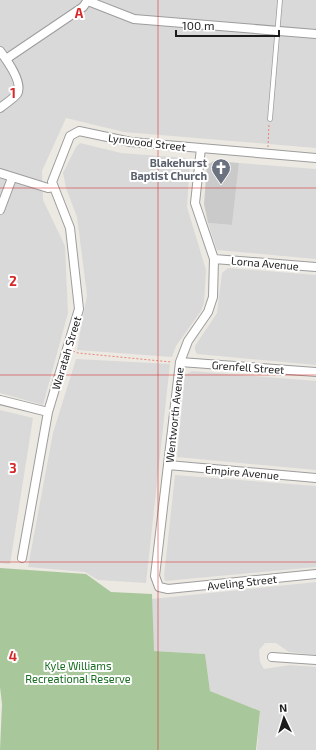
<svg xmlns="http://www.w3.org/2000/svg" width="316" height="750" font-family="'Exo 2',sans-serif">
  <rect width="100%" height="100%" fill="#ece9e2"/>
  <path fill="#dad9d9" d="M0 0H316V148L124 132 66 118 42 171 43 200 65 246 68 313 43 405 0 393Z
    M80 143 121 153 185 158 190 162 187 207 206 270 204 303 201 311 176 346 172 357 77 350 87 295 77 217 66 188 63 173 76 147Z
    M239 163 316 169V259L217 250 208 223 232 225Z
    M228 268 316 275V365L197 354 195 350V346L217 313 222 273Z
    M76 359 170 364 146 583 98 580 85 572 28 567 53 433Z
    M192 371 316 381V470L177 457 185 375Z
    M0 410 33 418 10 564 0 563Z
    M175 475 316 486V567L165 581 164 576Z
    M316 582V655L289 652 276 643H265L259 650 260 662 264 669 290 665 316 667V750H257L260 711 210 691 205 654 153 651 152 599Z"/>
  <path fill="#cacaca" d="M214 161 239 163 232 225 208 223 204 204 207 165Z"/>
  <path fill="#a8c79b" d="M0 568 86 574 111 592 152 594 154 651 205 654 210 691 260 711 256 750H0L2 704 0 687Z"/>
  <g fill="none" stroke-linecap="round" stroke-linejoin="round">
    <defs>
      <path id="lane" d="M270 119 280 0"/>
      <path id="street" d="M88 1 134 19 316 34
        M0 51C6 59 24 83 17 94 13 99 5 104 0 108
        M6 59 83 7 88 0
        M201 148 195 203 214 259 213 297 208 312 188 341 180 362 155 576 159 587 168 589 316 574
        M0 173 48 188 53 187
        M0 210 12 178
        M214 259 316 267
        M180 362 316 372
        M0 400 48 412
        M168 465 316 478
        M22 558 48 412 79 309 70 228 52 182 70 136 79 131 131 142 316 158
        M272 657 316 660"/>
    </defs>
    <use href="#lane" stroke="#9d9d9d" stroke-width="5.5"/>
    <use href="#street" stroke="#9d9d9d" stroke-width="10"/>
    <path stroke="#e98376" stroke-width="1" stroke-dasharray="2 2" stroke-linecap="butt" d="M268 147 269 124
      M73 351 78 353 171 362"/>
    <use href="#lane" stroke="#fff" stroke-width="4"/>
    <use href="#street" stroke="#fff" stroke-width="8"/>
  </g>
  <path fill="none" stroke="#d62828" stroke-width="1" stroke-opacity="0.55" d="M158 0V750M0 188H316M0 375H316M0 562H316"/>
  <defs>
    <symbol id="church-pin" viewBox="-11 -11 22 30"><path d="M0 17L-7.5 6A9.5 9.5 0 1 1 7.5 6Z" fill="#6b7280" stroke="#fff"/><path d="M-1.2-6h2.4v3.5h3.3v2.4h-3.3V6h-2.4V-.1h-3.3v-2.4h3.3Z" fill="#fff"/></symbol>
  </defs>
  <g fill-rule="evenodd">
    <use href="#church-pin" x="210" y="157" width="22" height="30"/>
  </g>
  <g text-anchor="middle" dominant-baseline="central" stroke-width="4" stroke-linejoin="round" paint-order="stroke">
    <g font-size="11" fill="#1c1c1c" stroke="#fff">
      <text transform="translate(147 142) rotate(7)">Lynwood Street</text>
      <text transform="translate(265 263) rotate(5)">Lorna Avenue</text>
      <text transform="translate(66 353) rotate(-73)">Waratah Street</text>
      <text transform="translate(248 367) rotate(4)">Grenfell Street</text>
      <text transform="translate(174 415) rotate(-84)">Wentworth Avenue</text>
      <text transform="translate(242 472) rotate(5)">Empire Avenue</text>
      <text transform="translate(242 582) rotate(-6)">Aveling Street</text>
    </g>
    <g font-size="11" font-weight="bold" fill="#5b616d" stroke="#fff" text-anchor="end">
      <text x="207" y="162">Blakehurst<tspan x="207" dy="13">Baptist Church</tspan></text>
    </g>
    <g font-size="11" fill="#176c1f" stroke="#fff">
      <text x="78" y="665">Kyle Williams<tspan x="78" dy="13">Recreational Reserve</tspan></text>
    </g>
  </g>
  <g font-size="13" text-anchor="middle" font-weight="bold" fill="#d62828" stroke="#fff" stroke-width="4" stroke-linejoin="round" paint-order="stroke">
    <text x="79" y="18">A</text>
    <text x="13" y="98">1</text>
    <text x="13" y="286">2</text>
    <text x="13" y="473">3</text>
    <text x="13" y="661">4</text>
  </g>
  <g transform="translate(284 718) rotate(356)" stroke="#ffffff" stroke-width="3" paint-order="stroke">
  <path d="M0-3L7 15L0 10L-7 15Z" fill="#1c1c1c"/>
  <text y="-6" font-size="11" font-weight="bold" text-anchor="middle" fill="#1c1c1c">N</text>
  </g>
  <path d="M176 30v6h103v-6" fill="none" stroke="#1c1c1c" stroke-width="2"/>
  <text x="182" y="30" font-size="12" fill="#1c1c1c" stroke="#ffffff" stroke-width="3" paint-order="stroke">100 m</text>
</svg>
